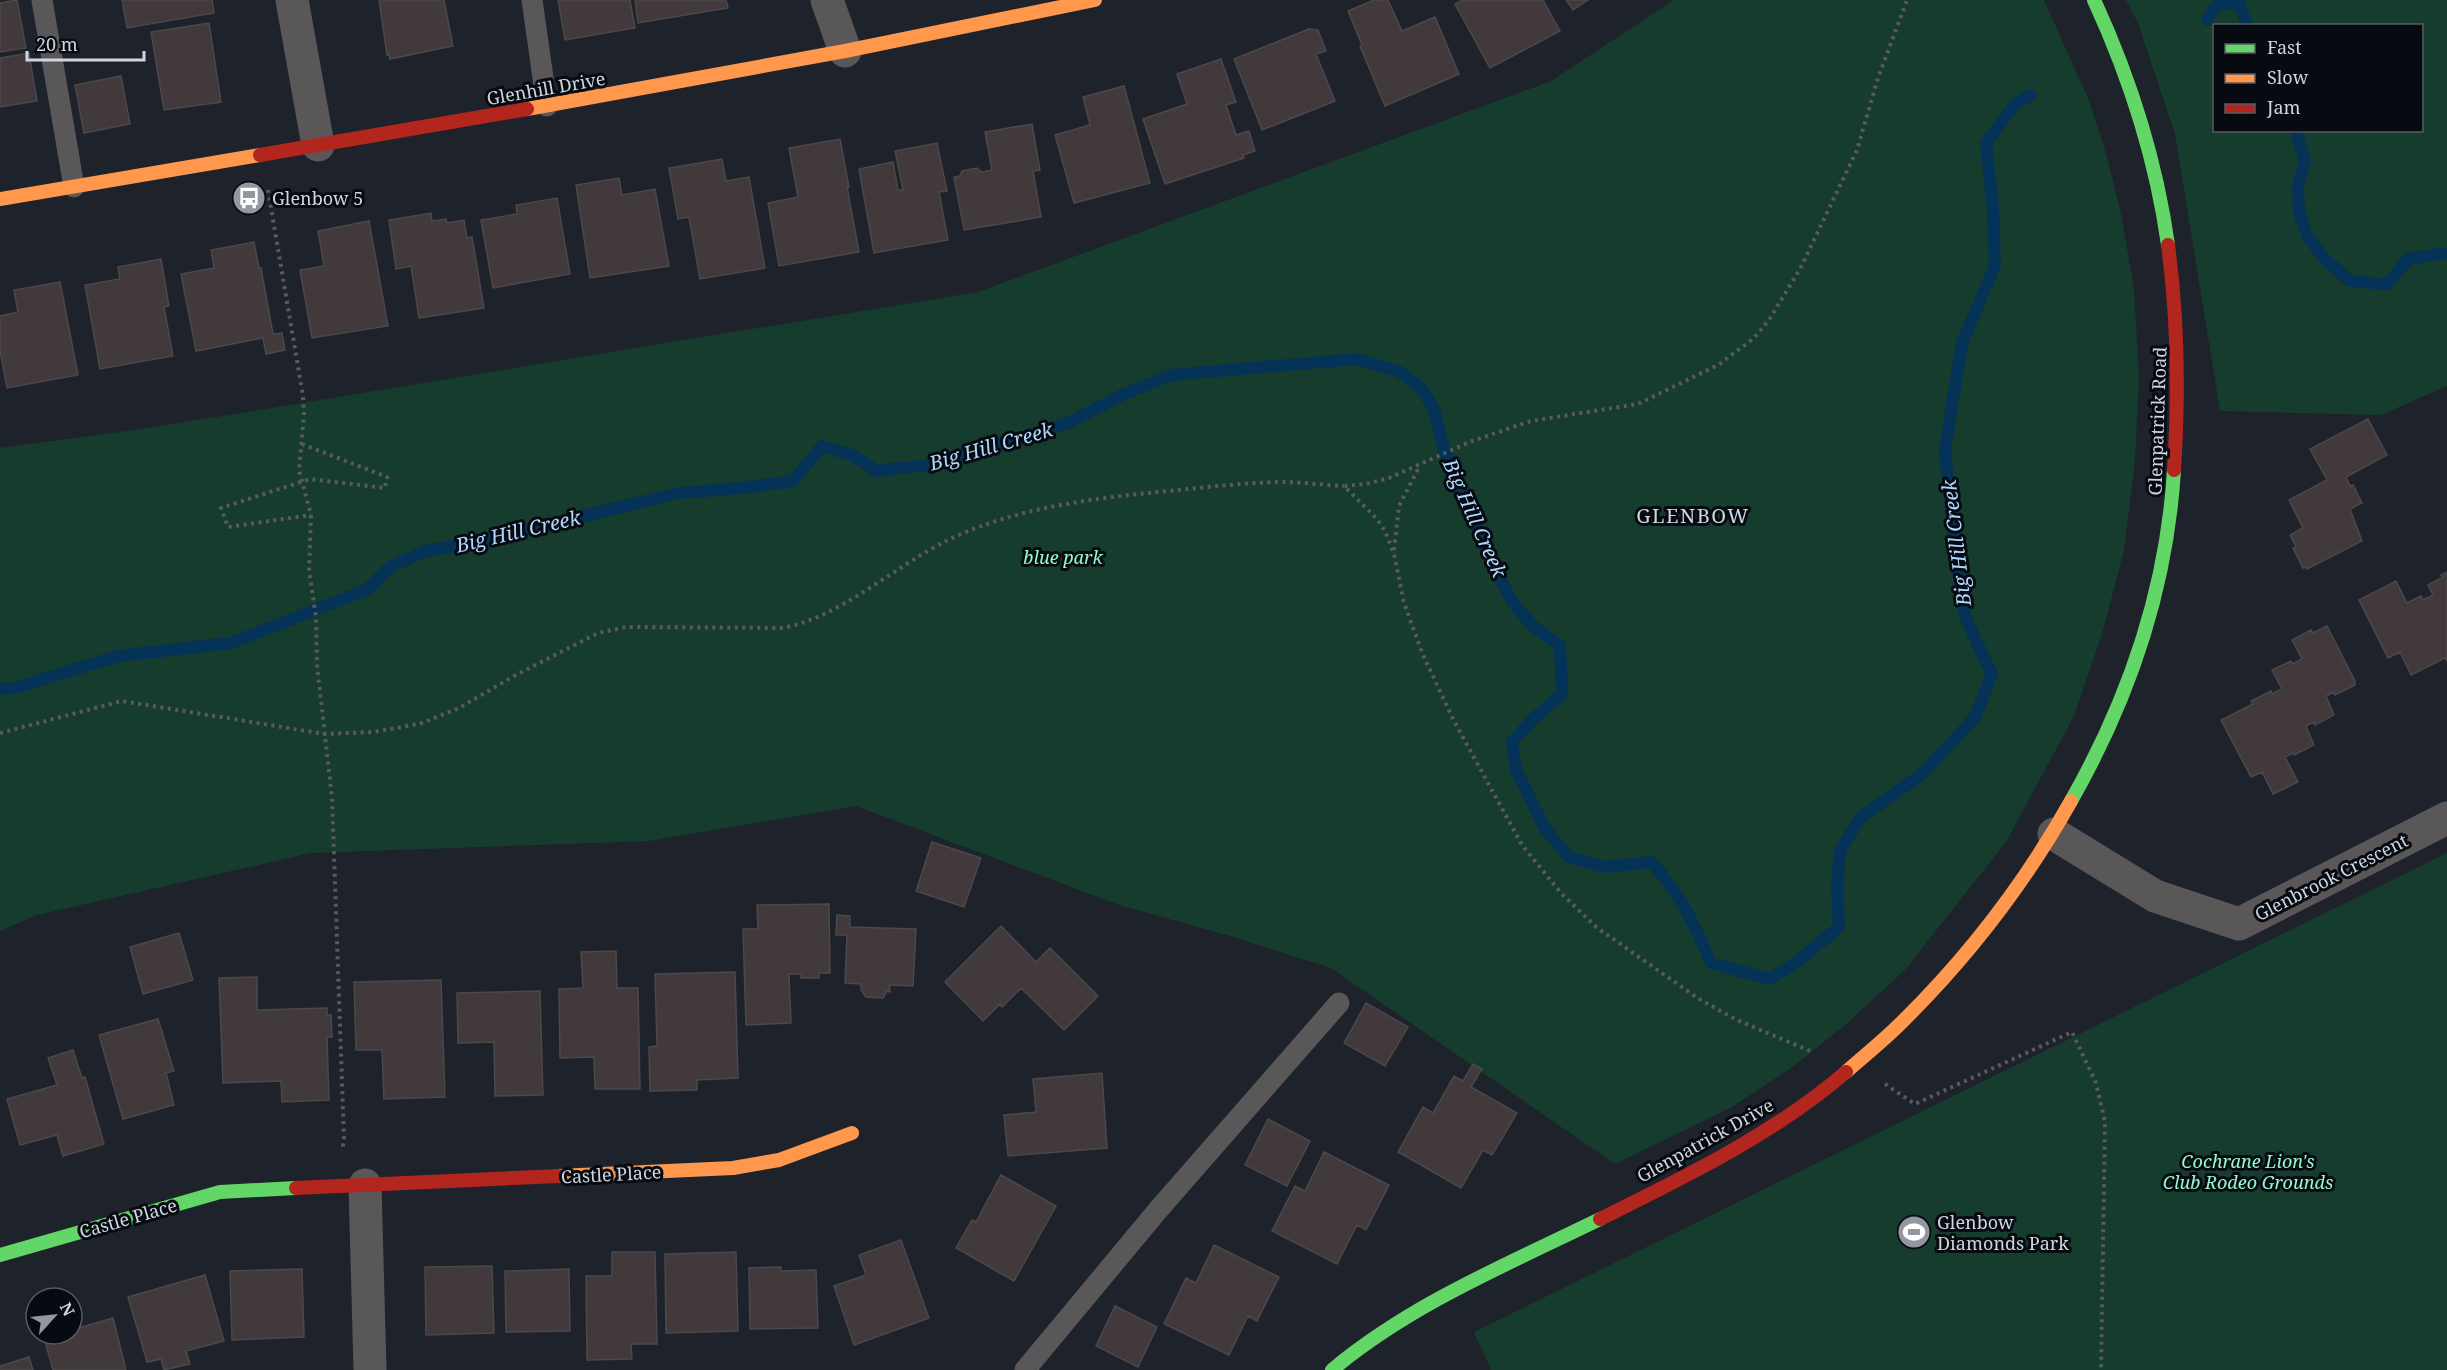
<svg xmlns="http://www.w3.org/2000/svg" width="2447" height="1370" font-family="'Noto Serif',serif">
  <rect width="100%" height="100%" fill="#1e222a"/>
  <path fill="#163c2e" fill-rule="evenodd" d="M1674 0H2044L2090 103 2108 160 2122 219 2134 289 2139 377 2135 461 2124 550 2102 634 2074 716 2006 842 1905 970 1844 1026 1790 1069 1730 1108 1615 1164 1331 968 1230 936 1119 905 856 806 649 841 311 853 37 915 0 931V448L149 428 978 292 1551 81Z
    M2126 0H2447V386L2381 415 2220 411 2175 134 2138 23ZM2214 26H2422V130H2214Z
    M2447 853V1370H1491L1474 1332Z"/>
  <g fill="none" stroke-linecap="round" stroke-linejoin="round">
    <path stroke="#053257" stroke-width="12" d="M2207 20 2217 4 2238 3 2248 26
      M2295 130 2305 160 2298 186 2299 213 2308 237 2325 259 2350 281 2387 284 2408 259 2447 253
      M0 689 15 688 118 656 231 643 368 589 390 567 426 551 481 541 678 493 742 488 793 481 822 446 854 456 876 471 929 465 1068 423 1120 396 1171 375 1357 359 1400 372 1421 388 1434 409 1444 450 1496 572 1513 603 1533 626 1560 646 1562 694 1532 720 1512 742 1516 769 1544 827 1569 857 1605 867 1651 862C1681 894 1693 923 1711 963L1769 979 1793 965 1839 927 1837 887 1840 851 1860 818 1922 774 1975 717 1992 674 1965 617 1955 555 1945 449 1962 343 1995 265 1993 209 1986 143 2015 104 2031 95"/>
  </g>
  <path fill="#42393c" stroke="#4b484a" stroke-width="1.5" d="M17 0 26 48 0 52V3Z
    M122 0H212L214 13 127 28Z
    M379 0H444L453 46 390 59 389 54 387 55Z
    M558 0H630L635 28 565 40Z
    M635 0H726L728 8 638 23Z
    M1374 0H1388L1402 31 1435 17 1459 74 1385 106 1360 46 1362 45 1348 11Z
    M1463 0H1543L1560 31 1490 68 1455 4Z
    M1566 0H1588L1573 10Z
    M209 23 221 102 164 110 151 32Z
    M1309 29 1318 30 1326 51 1316 54 1335 101 1262 130 1234 59Z
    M29 53 37 101 0 107V58Z
    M1221 59 1236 102 1226 105 1236 135 1249 131 1255 151 1243 155 1244 158 1165 184 1143 119 1187 104 1177 74Z
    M121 76 130 124 84 133 75 85Z
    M1124 86 1150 183 1074 203 1055 135 1090 125 1083 97Z
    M1032 124 1040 170 1033 171 1041 217 964 230 954 177 960 176 962 171 977 168 982 172 992 170 985 132Z
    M840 139 849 187H847L859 252 779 266 768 203 798 197 789 148Z
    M937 143 947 191 939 192 948 240 874 253 859 169 893 162 898 190H903L895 151Z
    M722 159 726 181 749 177 765 268 700 279 689 217 678 219 669 168Z
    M619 178 622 195 655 189 669 266 590 278 576 185Z
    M557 198 570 274 493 288 481 220 517 214 516 205Z
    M431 213 432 221 446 219 447 223 464 220 467 238 472 237 484 308 419 318 411 266 396 269 389 220Z
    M369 221 388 326 312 338 300 270 324 266 318 231Z
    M254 242 259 268H261L273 334 282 333 285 350 266 354 263 338 196 351 181 274 214 268 211 250Z
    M161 259 169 306 164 307 173 356 100 369 85 285 120 279 118 267Z
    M60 282 78 375 7 388 0 351V316L18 312 14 290Z
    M2368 419 2387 455 2346 477 2350 486 2353 485 2362 503 2350 509 2362 541 2307 569 2306 567 2303 568 2293 548 2296 547 2290 535 2303 528 2289 500 2327 480 2310 449Z
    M2447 572V661L2445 658 2411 675 2400 652 2388 658 2359 600 2396 581 2407 603 2421 596 2423 600 2433 595 2428 585 2443 577 2441 575Z
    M2327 626 2355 681V685L2335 695 2334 692 2326 696 2334 715 2315 725 2314 722 2306 726 2314 745 2294 755 2293 753 2285 757 2298 782 2273 794 2262 772 2251 777 2221 720 2253 704 2251 701 2271 691 2272 694 2282 689 2272 670 2291 661 2293 664 2302 659 2292 640 2311 630 2313 633Z
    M932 842 981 858 964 907 916 891Z
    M829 904 830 973H819V978H801V974H789L791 1023 746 1025 743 929H758L757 905Z
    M837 915 850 916V927L916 929 913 986 889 985 890 992 887 991 883 998 866 997 861 990V984L845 983 847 935H836Z
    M1001 926 1036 962 1050 948 1098 996 1064 1030 1021 988 1002 1007 1000 1004 983 1021 945 982Z
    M179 933 193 980 143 994 130 947Z
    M616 951 617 988H638L640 1089H595L594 1057 560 1058 559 989 583 988 581 952Z
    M735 972 738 1078 697 1080V1090L650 1091 649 1047 657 1046 655 974Z
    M257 977V1010L327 1008V1015H331L332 1037H327L329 1100 282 1102 281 1081 223 1083 219 978Z
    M441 980 445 1097 384 1099 382 1050H356L354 982Z
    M540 991 543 1095 495 1096 494 1042 458 1043 457 993Z
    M1366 1003 1408 1027 1385 1066 1344 1043Z
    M158 1019 174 1071 166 1073 174 1105 123 1119 99 1035Z
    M73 1050 82 1078 85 1077 104 1144 63 1156 57 1135 20 1145 7 1099 57 1085 48 1058Z
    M1473 1064 1482 1069 1471 1087 1517 1113 1492 1155 1483 1150 1461 1188 1398 1152 1423 1107 1433 1113 1454 1076 1463 1081Z
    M1102 1073 1107 1148 1008 1156 1004 1115 1036 1112 1033 1079Z
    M1268 1119 1310 1141 1287 1186 1245 1165Z
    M1324 1152 1389 1185 1366 1230 1357 1225 1337 1264 1272 1231 1295 1186 1305 1191Z
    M1001 1175 1056 1206 1014 1281 956 1248 972 1220 976 1222Z
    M901 1240 929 1318 854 1345 834 1286 866 1275 859 1255Z
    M1214 1245 1279 1277 1257 1321 1248 1316 1229 1355 1164 1324 1186 1278 1196 1283Z
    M612 1252H655L657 1344H631L632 1359 587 1360 586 1276H612Z
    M736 1252 738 1331 666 1333 665 1254Z
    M492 1266 494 1333 426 1335 425 1267Z
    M781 1267V1271L816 1270 818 1328 750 1329 749 1268Z
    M302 1269 304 1337 232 1340 230 1271Z
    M569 1269 570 1331 506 1332 505 1271Z
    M205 1275 224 1341 186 1351 190 1364 164 1370 161 1359 147 1362 128 1297Z
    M1115 1306 1157 1327 1138 1367 1096 1346Z
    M113 1318 126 1370H53L44 1338 57 1334H72V1330Z
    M29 1357 33 1370H0V1366Z"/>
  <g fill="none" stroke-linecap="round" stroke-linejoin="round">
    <path stroke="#5a5a5d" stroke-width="4" stroke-dasharray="3 4.5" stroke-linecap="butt" d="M268 190 303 396 304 415 299 470 311 515 309 571 316 617 317 665 332 798 344 1139 342 1151
      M302 444 387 477 385 488 310 479 221 508 228 527 311 515
      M1394 550 1399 506 1419 467
      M0 733 122 701 325 734 372 732 397 728 422 723 459 708 514 676 598 633 626 627 782 628C839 618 894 567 946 541 1011 509 1087 499 1158 492 1199 488 1239 483 1280 482 1301 482 1323 485 1344 486
      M1810 1051 1737 1020 1699 999 1596 927 1560 892 1522 845 1454 721 1423 655 1404 603 1394 554 1385 531 1376 518 1344 486 1366 484 1389 478 1472 441 1531 421 1638 404 1718 365 1754 338 1769 320 1800 269 1857 150 1878 78 1907 0
      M1885 1084 1915 1104 2072 1032 2096 1083 2105 1122 2101 1370"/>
    <path stroke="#5a5759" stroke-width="21" d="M42 0 74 187
      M532 0 547 106
      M1025 1370 1158 1210 1339 1003"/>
    <path stroke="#5a5759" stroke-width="33" d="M292 0 318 145
      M827 0 845 51
      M2054 834 2155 896 2239 924 2447 818
      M365 1185 370 1370"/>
    <path stroke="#63d668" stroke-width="14" d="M2094 0C2130 78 2156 159 2168 245
      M2071 801C2129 699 2167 587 2174 470
      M0 1255 220 1192 296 1188
      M1332 1370C1411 1304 1508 1264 1600 1219"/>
    <path stroke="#ff974d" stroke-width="14" d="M527 109 845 51 1095 0
      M0 199 260 155
      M1846 1072C1864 1056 1884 1040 1901 1023 1968 957 2025 883 2071 801
      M558 1176 733 1168 779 1160 852 1133"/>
    <path stroke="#b3261e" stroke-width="14" d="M260 155 527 109
      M2168 245C2178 320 2179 394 2174 470
      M296 1188 558 1176
      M1600 1219C1685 1177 1774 1134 1846 1072"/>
  </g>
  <defs>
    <symbol id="bus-disc" viewBox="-11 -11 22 22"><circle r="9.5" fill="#9297a0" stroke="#070b11"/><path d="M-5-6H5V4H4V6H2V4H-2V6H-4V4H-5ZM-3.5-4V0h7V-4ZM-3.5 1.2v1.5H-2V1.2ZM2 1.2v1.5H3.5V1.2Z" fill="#fff"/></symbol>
    <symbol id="stadium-disc" viewBox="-11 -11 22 22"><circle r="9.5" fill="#9297a0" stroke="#070b11"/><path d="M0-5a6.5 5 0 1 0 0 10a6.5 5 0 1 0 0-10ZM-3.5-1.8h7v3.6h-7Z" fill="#fff"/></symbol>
  </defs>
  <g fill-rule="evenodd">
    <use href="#bus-disc" x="230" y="179" width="38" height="38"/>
    <use href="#stadium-disc" x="1895" y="1213" width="38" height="38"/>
  </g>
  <g text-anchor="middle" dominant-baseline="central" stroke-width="6" stroke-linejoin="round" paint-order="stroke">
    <g font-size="18" fill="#d0d6df" stroke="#070b11">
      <text transform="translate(546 88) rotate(-10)">Glenhill Drive</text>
      <text transform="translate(2157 421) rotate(-88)">Glenpatrick Road</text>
      <text transform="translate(2331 877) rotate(-27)">Glenbrook Crescent</text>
      <text transform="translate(1705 1140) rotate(-29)">Glenpatrick Drive</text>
      <text transform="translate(611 1174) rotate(-3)">Castle Place</text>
      <text transform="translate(128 1218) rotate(-16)">Castle Place</text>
    </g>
    <g font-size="18" fill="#d0d6df" stroke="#070b11" text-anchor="start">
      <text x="272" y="198">Glenbow 5</text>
      <text x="1937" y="1222">Glenbow<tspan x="1937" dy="21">Diamonds Park</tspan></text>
    </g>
    <g font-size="18" font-style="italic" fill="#94f9cd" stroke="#070b11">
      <text x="1063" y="557">blue park</text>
      <text x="2248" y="1161">Cochrane Lion's<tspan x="2248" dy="21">Club Rodeo Grounds</tspan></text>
    </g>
    <g font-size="20" font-style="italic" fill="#b0d7fe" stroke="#070b11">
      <text transform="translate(991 446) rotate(-16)">Big Hill Creek</text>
      <text transform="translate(1475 518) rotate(66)">Big Hill Creek</text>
      <text transform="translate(518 531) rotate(-13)">Big Hill Creek</text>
      <text transform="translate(1956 543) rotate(-97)">Big Hill Creek</text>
    </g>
    <g font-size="20" letter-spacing="1.5" fill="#d0d6df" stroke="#070b11">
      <text x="1693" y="515">GLENBOW</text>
    </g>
  </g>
  <rect x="2213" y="24" width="210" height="108" fill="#070b11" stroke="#575c63" stroke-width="1.5"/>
  <rect x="2225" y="44" width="30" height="9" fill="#63d668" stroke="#575c63" stroke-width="1.5"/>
  <text x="2267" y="54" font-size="18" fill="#d0d6df">Fast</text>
  <rect x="2225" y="74" width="30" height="9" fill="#ff974d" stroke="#575c63" stroke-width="1.5"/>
  <text x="2267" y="84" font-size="18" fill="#d0d6df">Slow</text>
  <rect x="2225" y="104" width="30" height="9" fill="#b3261e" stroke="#575c63" stroke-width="1.5"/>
  <text x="2267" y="114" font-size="18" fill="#d0d6df">Jam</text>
  <g transform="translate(54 1316) rotate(63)"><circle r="28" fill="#070b11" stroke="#575c63" stroke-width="1.5"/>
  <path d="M0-4.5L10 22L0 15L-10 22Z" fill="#9297a0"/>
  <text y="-9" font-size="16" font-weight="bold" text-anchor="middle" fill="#d0d6df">N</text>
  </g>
  <path d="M27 51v9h117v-9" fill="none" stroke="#d0d6df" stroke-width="3"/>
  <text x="36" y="51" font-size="18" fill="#d0d6df" stroke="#070b11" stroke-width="4.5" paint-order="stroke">20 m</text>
</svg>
